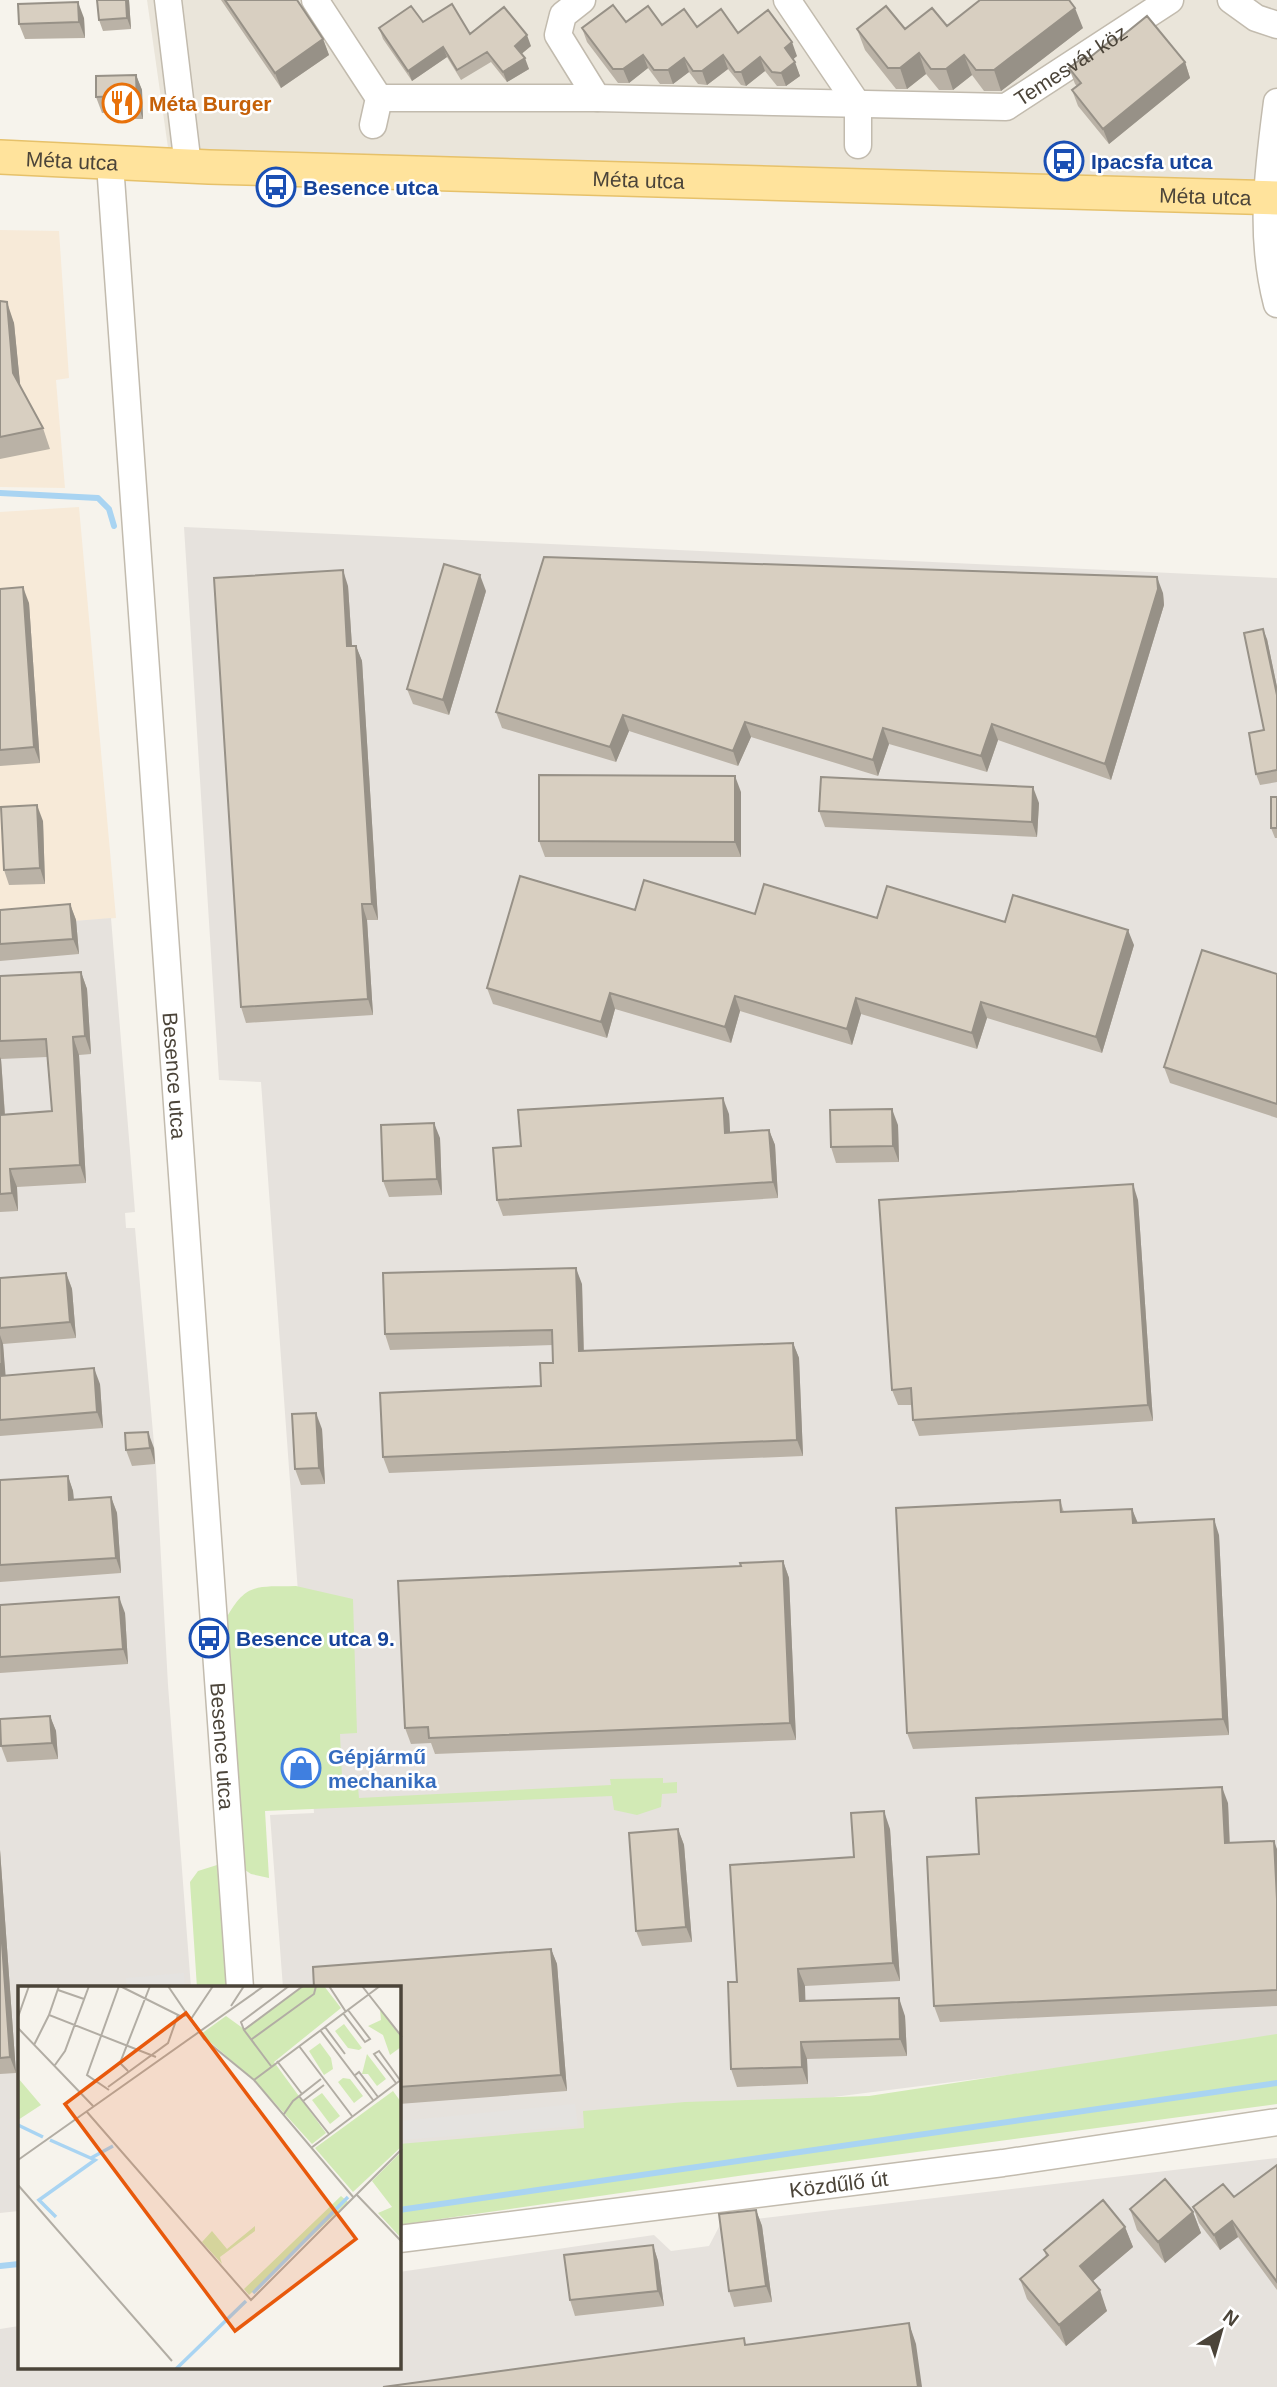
<svg xmlns="http://www.w3.org/2000/svg" width="1277" height="2387" font-family="Helvetica,sans-serif">
  <rect width="100%" height="100%" fill="#f6f3ec"/>
  <path fill="#eae5da" d="M147 0H1277V215L173 183Z"/>
  <path fill="#f7ead8" d="M0 230 59 231 69 378 56 380 65 488 0 487Z
    M79 507 116 918 0 927V512Z"/>
  <path fill="#e6e2dd" d="M184 527 1277 578V2041L399 2152V1988H283L270 1815 314 1813 261 1082 219 1080Z
    M111 918 135 1212 125 1213 126 1228H135L156 1467 168 1685 191 1988H19V2211L0 2213V927Z
    M1277 2158V2387H0V2329L19 2326V2368H399V2272L654 2235 671 2251 709 2246 721 2223Z"/>
  <path fill="#d2eab5" d="M296 1586 353 1599 357 1733 340 1734 342 1777 357 1776 359 1798 611 1785 610 1779 663 1778V1783L677 1782V1793L662 1794 661 1807 637 1815 614 1810 612 1796 265 1811 269 1878 251 1874 239 1866 226 1619C246 1582 257 1587 296 1586Z
    M217 1865 230 1988H197L190 1882 198 1871Z
    M1277 2034V2104L745 2175 399 2225V2144L584 2128 583 2111 685 2102 869 2096Z"/>
  <path fill="#e5e3e0" d="M184 1973 185 1988H127L126 1978Z
    M575 2104 578 2126 402 2140 401 2121Z"/>
  <g fill="none" stroke-linecap="round" stroke-linejoin="round">
    <path stroke="#a9d4f2" stroke-width="6" d="M0 493 98 498 109 509 114 526
      M399 2210 1277 2083
      M0 2266 19 2264"/>
    <defs>
      <g id="minor">
        <path d="M168 0 188 166"/>
        <path d="M315 0 379 98 373 125"/>
        <path d="M582 0 563 15 558 35 597 98"/>
        <path d="M787 0 858 105V145"/>
        <path d="M1231 0 1256 18 1277 25"/>
        <path id="s1" d="M379 98H597L1006 107 1170 0"/>
        <path d="M1277 102C1268 171 1259 235 1277 304"/>
        <path id="s2" d="M110 164 240 1988"/>
        <path id="s3" d="M399 2239 1003 2163 1277 2122"/>
      </g>
      <g id="major">
        <path id="s4" d="M0 157 209 167 1277 198"/>
      </g>
    </defs>
    <use href="#minor" stroke="#c2bbae" stroke-width="29"/>
    <use href="#major" stroke="#e6c16a" stroke-width="36"/>
    <use href="#minor" stroke="#fff" stroke-width="26"/>
    <use href="#major" stroke="#ffe39c" stroke-width="33"/>
  </g>
  <path fill="#bab2a6" fill-rule="evenodd" d="M129 0 131 29 103 31 99 20Z
    M221 0H297L323 39 329 55 281 88Z
    M84 18 85 38 25 39 19 24Z
    M423 22 470 34 531 46 521 54 529 69 507 82 491 62 461 80 447 57 412 81 383 39 379 28Z
    M626 22 697 27 797 56 793 59 800 76 786 86H777L765 71 746 86 741 85 728 69 707 85 698 84 689 72 673 84H660L648 68 629 83H618L587 42 582 28Z
    M947 26 1083 28 1001 91H984L972 75 953 90H939L926 74 907 89H896L865 50 857 29H905Z
    M1116 41 1185 62 1190 78 1109 144 1078 106 1072 90 1077 86 1075 84 1069 68 1088 59Z
    M136 75 142 90 143 119H127L124 112 102 113 96 97Z
    M0 301 14 323 20 385 43 428 50 449 0 459Z
    M348 586 352 646H356L362 661 378 920H367L373 1015 246 1023 241 1007Z
    M0 589 29 603 40 763 0 766Z
    M486 591 449 715 413 704 407 689Z
    M1163 593 1164 605 1111 780 998 740 987 772 889 744 878 776 751 737 738 766 629 731 616 762 502 728 496 712Z
    M1267 639 1277 687V782L1260 785 1256 774 1264 730Z
    M741 792V857H545L539 841Z
    M1277 797V838H1275L1271 828Z
    M1039 803 1037 837 825 827 819 811Z
    M43 821 45 884 9 885 4 870Z
    M70 904 76 920 79 954 0 961V910Z
    M635 910 1005 922 1134 945 1102 1053 987 1018 977 1049 861 1014 852 1045 740 1011 731 1043 615 1009 607 1038 493 1004 487 988Z
    M81 972 87 989 91 1054 79 1055 86 1183 17 1187 18 1211 0 1212V976ZM47 1057 52 1111 5 1114 1 1059Z
    M1277 974V1118L1170 1083 1164 1067Z
    M729 1114 730 1132 769 1130 775 1145 778 1198 503 1216 497 1200 521 1146Z
    M898 1125 899 1162 836 1163 831 1147Z
    M440 1138 442 1195 389 1197 383 1181Z
    M1138 1200 1153 1421 919 1436 913 1420 912 1405H898L892 1390Z
    M66 1273 72 1289 76 1338 3 1344 5 1376 100 1384 103 1428 0 1436V1278Z
    M582 1284 584 1351 793 1343 799 1358 803 1456 389 1473 383 1457 541 1386 553 1363V1345L390 1350 385 1334Z
    M322 1429 325 1484 301 1485 295 1469Z
    M154 1448 155 1464 132 1466 126 1450Z
    M68 1476 73 1491 74 1500 111 1497 117 1513 121 1573 0 1582V1480Z
    M1060 1500 1064 1512 1132 1509 1138 1523 1219 1535 1229 1735 913 1749 907 1733Z
    M783 1561 789 1578 796 1740 435 1754 431 1743 411 1744 405 1728 741 1566Z
    M0 1605 125 1613 128 1664 0 1673Z
    M50 1716 56 1731 58 1759 7 1762 1 1746Z
    M1228 1803 1230 1843 1277 1849V2006L940 2022 934 2006 979 1854Z
    M678 1829 684 1845 692 1942 642 1946 636 1931Z
    M890 1829 900 1981 805 1986V2001L905 2016 907 2056 807 2059 808 2084 737 2087 731 2069 737 1982 854 1857Z
    M0 1850 16 2073 0 2074Z
    M551 1949 557 1964 567 2091 399 2104V1988Z
    M1277 2165V2290L1238 2237 1220 2250 1199 2223 1193 2207 1234 2197Z
    M1130 2209 1193 2212 1201 2233 1165 2263 1137 2230Z
    M756 2210 762 2226 772 2302 734 2307 729 2291Z
    M1125 2227 1133 2247 1093 2281 1107 2311 1066 2346 1027 2299 1020 2279 1046 2256 1044 2250Z
    M653 2245 658 2261 664 2306 575 2316 570 2300Z"/>
  <path fill="#979187" d="M126 0H129L131 29 127 18Z
    M78 2 84 18 85 38 79 22Z
    M1075 8 1083 28 1001 91 994 70Z
    M527 35 531 46 519 56 515 46Z
    M323 39 329 55 281 88 275 73Z
    M792 42 797 56 790 62 785 48Z
    M443 47 447 57 412 81 408 71Z
    M919 53 926 74 907 89 900 68Z
    M643 55 648 68 629 83 623 69Z
    M723 55 728 69 707 85 702 71Z
    M964 55 972 75 953 90 946 69Z
    M760 57 765 71 746 86 741 72Z
    M525 58 529 69 507 82 503 72Z
    M684 58 689 72 673 84 668 70Z
    M795 62 800 76 786 86 781 73Z
    M1185 62 1190 78 1109 144 1103 129Z
    M136 75 142 90 143 119 137 103Z
    M7 302 14 323 21 393 13 373Z
    M343 570 348 586 353 662 347 646Z
    M480 575 486 591 449 715 443 700Z
    M1157 577 1163 593 1164 605 1111 780 1105 764Z
    M23 587 29 603 40 763 34 747Z
    M1263 629 1267 639 1277 687V695Z
    M356 646 362 661 378 920 372 904Z
    M623 715 629 731 616 762 610 747Z
    M745 722 751 737 738 766 733 751Z
    M992 724 998 740 987 772 981 756Z
    M883 728 889 744 878 776 873 760Z
    M735 776 741 792V857L735 842Z
    M1033 787 1039 803 1037 837 1032 822Z
    M37 805 43 821 45 884 40 868Z
    M70 904 76 920 79 954 73 939Z
    M362 904 367 920 373 1015 368 999Z
    M1128 930 1134 945 1102 1053 1096 1037Z
    M81 972 87 989 91 1054 85 1036Z
    M610 993 615 1009 607 1038 601 1022Z
    M735 996 740 1011 731 1043 725 1027Z
    M856 998 861 1014 852 1045 847 1029Z
    M981 1002 987 1018 977 1049 972 1033Z
    M73 1037 79 1055 86 1183 80 1165Z
    M0 1057 1 1059 6 1133 0 1115Z
    M723 1098 729 1114 731 1148 725 1133Z
    M892 1109 898 1125 899 1162 893 1146Z
    M434 1123 440 1138 442 1195 437 1179Z
    M769 1130 775 1145 778 1198 773 1182Z
    M10 1169 17 1187 18 1211 12 1193Z
    M1133 1184 1138 1200 1153 1421 1148 1405Z
    M576 1268 582 1284 584 1367 579 1351Z
    M66 1273 72 1289 76 1338 70 1322Z
    M0 1335 3 1344 7 1392 1 1376Z
    M793 1343 799 1358 803 1456 797 1440Z
    M94 1368 100 1384 103 1428 97 1412Z
    M316 1413 322 1429 325 1484 319 1468Z
    M148 1432 154 1448 155 1464 150 1448Z
    M68 1476 73 1491 75 1516 69 1500Z
    M111 1497 117 1513 121 1573 116 1558Z
    M1132 1509 1138 1524 1133 1523Z
    M1214 1519 1219 1535 1229 1735 1223 1719Z
    M783 1561 789 1578 796 1740 790 1723Z
    M119 1597 125 1613 128 1664 123 1649Z
    M50 1716 56 1731 58 1759 52 1743Z
    M1222 1787 1228 1803 1230 1859 1225 1843Z
    M884 1811 890 1829 900 1981 893 1963Z
    M678 1829 684 1845 692 1942 686 1927Z
    M1274 1841 1277 1849V1899Z
    M0 1850 16 2073 10 2057 0 1915Z
    M551 1949 557 1964 567 2091 561 2075Z
    M798 1969 805 1986 806 2019 800 2001Z
    M899 1998 905 2016 907 2056 900 2039Z
    M801 2042 807 2059 808 2084 802 2067Z
    M756 2210 762 2226 772 2302 766 2286Z
    M1193 2212 1201 2233 1165 2263 1158 2242Z
    M1232 2221 1238 2237 1220 2250 1214 2235Z
    M1125 2227 1133 2247 1087 2286 1080 2266Z
    M653 2245 658 2261 664 2306 658 2291Z
    M1100 2290 1107 2311 1066 2346 1059 2325Z
    M909 2323 916 2344 922 2387H918Z"/>
  <path fill="#d8cfc1" stroke="#979187" stroke-width="2" d="M97 0H126L127 18 99 20Z
    M225 0H297L323 39 275 73Z
    M980 0H1069L1075 8 994 70H976L964 55 946 69H931L919 53 900 68H888L857 29 886 6 905 29 932 8 947 26Z
    M78 2 79 22 19 24 18 4Z
    M452 4 470 34 504 7 527 35 515 46 525 58 503 72 487 52 457 70 443 47 408 71 379 28 411 6 423 22Z
    M613 5 626 22 648 6 662 25 684 9 697 27 721 9 738 33 768 10 792 42 785 48 795 62 781 73 772 72 760 57 741 72H735L723 55 702 71H693L684 58 668 70H654L643 55 623 69H613L582 28Z
    M1147 16 1185 62 1103 129 1072 90 1081 83 1069 68 1085 56 1088 59 1114 38 1116 41Z
    M136 75 137 103H121V96L96 97V76Z
    M0 301 7 302 13 373 43 428 0 437Z
    M544 557 1157 577 1158 589 1105 764 992 724 981 756 883 728 873 760 745 722 733 751 623 715 610 747 496 712Z
    M444 564 480 575 443 700 407 689Z
    M343 570 347 646H356L372 904H362L368 999 241 1007 214 578Z
    M23 587 34 747 0 750V589Z
    M1263 629 1277 695V770L1256 774 1249 733 1264 730 1244 633Z
    M539 775 735 776V842L539 841Z
    M821 777 1033 787 1032 822 819 811Z
    M1271 797H1277V828H1271Z
    M37 805 40 868 4 870 1 807Z
    M520 876 635 910 644 880 755 914 764 884 877 918 887 886 1005 922 1013 895 1128 930 1096 1037 981 1002 972 1033 856 998 847 1029 735 996 725 1027 610 993 601 1022 487 988Z
    M70 904 73 939 0 944V910Z
    M1202 950 1277 974V1104L1164 1067Z
    M81 972 85 1036 73 1037 80 1165 10 1169 12 1193 0 1194V1115L52 1111 46 1039 0 1041V976Z
    M723 1098 725 1133 769 1130 773 1182 497 1200 493 1148 521 1146 518 1110Z
    M892 1109 893 1146 831 1147 830 1110Z
    M434 1123 437 1179 383 1181 381 1125Z
    M1133 1184 1148 1405 913 1420 911 1388 892 1390 879 1200Z
    M576 1268 579 1351 793 1343 797 1440 383 1457 380 1393 541 1386 540 1363H553L552 1330 385 1334 383 1273Z
    M66 1273 70 1322 0 1328V1278Z
    M0 1363 1 1376 94 1368 97 1412 0 1420Z
    M316 1413 319 1468 295 1469 292 1414Z
    M148 1432 150 1448 126 1450 125 1433Z
    M68 1476 69 1500 111 1497 116 1558 0 1565V1480Z
    M1060 1500 1061 1512 1132 1509 1133 1523 1214 1519 1223 1719 907 1733 896 1508Z
    M783 1561 790 1723 429 1738 428 1727 405 1728 398 1581 741 1566 740 1563Z
    M119 1597 123 1649 0 1657V1605Z
    M50 1716 52 1743 1 1746 0 1719Z
    M1222 1787 1225 1843 1274 1841 1277 1899V1990L934 2006 927 1857 979 1854 976 1798Z
    M884 1811 893 1963 798 1969 800 2001 899 1998 900 2039 801 2042 802 2067 731 2069 728 1982H737L730 1865 854 1857 851 1813Z
    M678 1829 686 1927 636 1931 629 1833Z
    M0 1915 10 2057 0 2058Z
    M551 1949 561 2075 399 2087V1988H314L313 1967Z
    M1277 2165V2282L1232 2221 1214 2235 1193 2207 1223 2184 1234 2197Z
    M1165 2179 1193 2212 1158 2242 1130 2209Z
    M1103 2200 1125 2227 1080 2266 1100 2290 1059 2325 1020 2279 1048 2255 1044 2250Z
    M756 2210 766 2286 729 2291 719 2214Z
    M653 2245 658 2291 570 2300 564 2255Z
    M909 2323 918 2387H383L744 2338 745 2345Z"/>
  <defs>
    <symbol id="restaurant-ring" viewBox="-11 -11 22 22"><circle r="9.5" fill="#fff" stroke="#e8710a" stroke-width="1.5"/><path d="M-5-6h1v4h1v-4h1v4h1v-4h1v5L-1.5 .5V6h-2V.5L-5-1ZM5-6V6H3V1.5H1.5Q1.5-4 5-6Z" fill="#e8710a"/></symbol>
    <symbol id="bus-ring" viewBox="-11 -11 22 22"><circle r="9.5" fill="#fff" stroke="#1a4fb4" stroke-width="1.5"/><path d="M-5-6H5V4H4V6H2V4H-2V6H-4V4H-5ZM-3.5-4V0h7V-4ZM-3.5 1.2v1.5H-2V1.2ZM2 1.2v1.5H3.5V1.2Z" fill="#1a4fb4"/></symbol>
    <symbol id="shop-ring" viewBox="-11 -11 22 22"><circle r="9.5" fill="#fff" stroke="#3f7fe0" stroke-width="1.5"/><path d="M-5-2.5h2.3a2.7 3.5 0 0 1 5.4 0H5L5.5 6h-11ZM-1.5-2.5h3a1.5 2.3 0 0 0-3 0Z" fill="#3f7fe0"/></symbol>
  </defs>
  <g fill-rule="evenodd">
    <use href="#restaurant-ring" x="100" y="81" width="44" height="44"/>
    <use href="#bus-ring" x="1042" y="139" width="44" height="44"/>
    <use href="#bus-ring" x="254" y="165" width="44" height="44"/>
    <use href="#bus-ring" x="187" y="1616" width="44" height="44"/>
    <use href="#shop-ring" x="279" y="1746" width="44" height="44"/>
  </g>
  <g text-anchor="middle" dominant-baseline="central" stroke-width="5" stroke-linejoin="round" paint-order="stroke">
    <g font-size="21" fill="#4b4439" stroke="#fff">
      <text stroke="none"><textPath href="#s1" startOffset="704">Temesvár köz</textPath></text>
      <text stroke="none"><textPath href="#s4" startOffset="72">Méta utca</textPath></text>
      <text stroke="none"><textPath href="#s4" startOffset="639">Méta utca</textPath></text>
      <text stroke="none"><textPath href="#s4" startOffset="1206">Méta utca</textPath></text>
      <text stroke="none"><textPath href="#s2" startOffset="914">Besence utca</textPath></text>
      <text stroke="none"><textPath href="#s2" startOffset="1586">Besence utca</textPath></text>
      <text stroke="none"><textPath href="#s3" startOffset="443">Közdűlő út</textPath></text>
    </g>
    <g font-size="21" font-weight="bold" fill="#c56008" stroke="#fff" text-anchor="start">
      <text x="149" y="103">Méta Burger</text>
    </g>
    <g font-size="21" font-weight="bold" fill="#164399" stroke="#fff" text-anchor="start">
      <text x="1091" y="161">Ipacsfa utca</text>
      <text x="303" y="187">Besence utca</text>
      <text x="236" y="1638">Besence utca 9.</text>
    </g>
    <g font-size="21" font-weight="bold" fill="#366cbe" stroke="#fff" text-anchor="start">
      <text x="328" y="1756">Gépjármű<tspan x="328" dy="24">mechanika</tspan></text>
    </g>
  </g>
  <g transform="translate(18 1986)">
    <rect width="383" height="383" fill="#f6f3ec"/>
    <path d="M285 0H306L323 22 256 76 308 147 294 158 236 94 183 48 208 30 226 43ZM362 23 383 51V61L372 69 365 49 350 40 363 34ZM326 38 344 62 341 64 330 62 317 45ZM302 57 313 72 315 83 306 89 291 65ZM349 68 368 93 359 100 350 88H344ZM0 92 23 119 0 134ZM325 92 332 93 345 110 336 117 320 96ZM375 105 383 116V161L335 206 297 162ZM304 107 322 130 312 138 294 114ZM383 166 384 252H383L360 227 374 221 354 195ZM323 210 330 216 231 309 226 303ZM237 240V245L202 271 204 278 184 256 194 245 209 263Z" fill="#d2eab5"/>
    <path fill="none" stroke="#a9d4f2" stroke-width="3.5" d="M0 139 25 151M32 154 77 174 21 214 38 231M73 172 95 160M235 307 330 211M158 383 228 315"/>
    <path fill="none" stroke="#b2ada4" stroke-width="2" d="M41 0 31 29 138 71M102 0 162 30 171 29M150 0 186 53 236 94 336 212M311 0 328 26M344 0 384 51M40 4 66 13M213 20 226 0M325 27 347 56 352 53 330 24M0 31 11 0M173 33 195 0M307 41 327 68M0 42 76 121M226 44 223 36 271 0M302 44 355 114M234 53 296 8 298 0M16 59 31 29M281 60 334 130M259 75 284 108M37 79 47 65 71 0M253 80 226 44 285 0M110 85 102 77 132 0M336 90 341 86 360 111M236 94 362 0M378 97 356 68 361 65 382 94M90 101 150 57 160 29M91 104 69 89 101 0M281 110 311 148M285 115 306 99M69 126 233 314 384 163M266 128 275 115 303 93M293 162 384 93M0 174 246 0M0 199 154 375M339 209 384 256"/>
    <path fill="#e8590c" fill-opacity="0.15" stroke="#e8590c" stroke-width="3.5" d="M168 27 338 253 217 345 47 118Z"/>
    <rect width="383" height="383" fill="none" stroke="#4b4439" stroke-width="3.5"/>
  </g>
  <g transform="translate(1221 2331) rotate(37)" stroke="#ffffff" stroke-width="5" paint-order="stroke">
  <path d="M0-5L12 26L0 18L-12 26Z" fill="#4b4439"/>
  <text y="-10" font-size="19" font-weight="bold" text-anchor="middle" fill="#4b4439">N</text>
  </g>
</svg>
